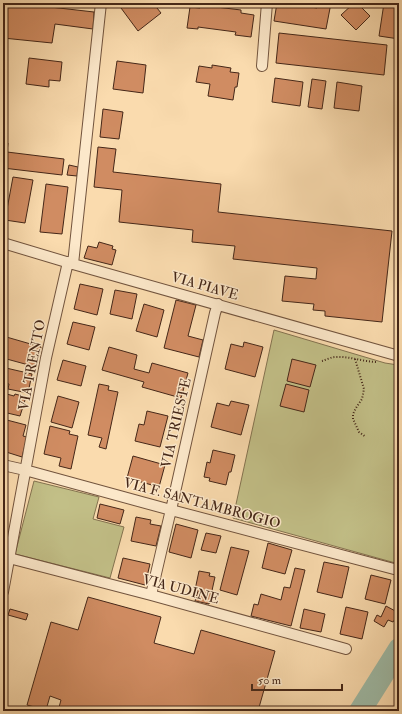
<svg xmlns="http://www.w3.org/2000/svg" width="402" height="714" font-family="'IM FELL Double Pica',serif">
  <rect width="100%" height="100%" fill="#fadbae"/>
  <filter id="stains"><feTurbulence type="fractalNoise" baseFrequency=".005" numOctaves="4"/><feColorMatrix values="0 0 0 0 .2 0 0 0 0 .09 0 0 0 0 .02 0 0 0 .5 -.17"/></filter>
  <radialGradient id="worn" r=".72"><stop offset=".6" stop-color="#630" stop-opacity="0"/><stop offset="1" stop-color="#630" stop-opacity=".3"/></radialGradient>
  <path fill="#c2bf87" stroke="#847350" d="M274 330 385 363 398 365 399 415V564L233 518Z
    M34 481 99 497 93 519 124 527 110 578 15 554Z"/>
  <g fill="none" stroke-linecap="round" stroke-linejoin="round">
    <path stroke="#9fbba7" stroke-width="22" d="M360 711 399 649"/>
  </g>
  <path fill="#d08c62" stroke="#452718" d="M3 3H15L94 12 93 29 55 24 52 43 3 38Z
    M128 3H153L161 13 138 31 121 8Z
    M277 3H293V4L317 8 318 3H331L326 29 274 21Z
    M354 3H357L370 16 356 30 341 15Z
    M384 3 399 5V39L379 36Z
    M200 5 241 10V13L254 15 251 37 235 35 236 32 198 27V29L187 28 190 7 200 8Z
    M279 33 387 45 384 75 276 63Z
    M29 58 62 62 60 81 49 80V87L26 84Z
    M117 61 146 65 143 93 113 89Z
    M212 65 231 68 230 72 239 73 237 87H235L233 100 208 96 210 84 196 82 199 66 212 68Z
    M275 78 303 82 300 106 272 102Z
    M312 79 326 81 322 109 308 107Z
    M337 82 362 86 359 111 334 108Z
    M103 109 123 112 119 139 100 137Z
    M3 143H8L7 152 64 159 62 175 3 168Z
    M98 147 116 149 113 172 221 184 218 212 392 231 382 322 325 316V311L313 310 314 304 282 301 285 276 316 279 317 268 233 259 235 246 192 242 193 230 119 222 122 190 94 187Z
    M69 165 78 167 77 176 67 175Z
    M13 177 33 180 25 223 5 220Z
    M46 184 68 187 62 234 40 232Z
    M99 242 113 246 112 249 116 250 112 265 84 258 88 246 97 248Z
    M80 284 103 289 97 315 74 309Z
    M115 290 137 294 132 319 110 314Z
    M176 300 196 305 188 336 203 340 199 357 164 348Z
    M144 304 164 310 157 337 136 331Z
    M73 322 95 327 89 350 67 344Z
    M3 336 41 347 36 367 3 358Z
    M244 342 263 347 255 377 225 369 231 344 243 347Z
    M109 347 137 355 134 369 149 373 152 363 188 373 181 398 142 387 144 382 102 370Z
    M292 359 316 365 310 387 287 381Z
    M63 360 86 366 81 386 57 380Z
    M6 368 32 374 28 393 8 389 9 384 3 383Z
    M99 384 109 386 108 390 118 392 106 449 99 447 102 438 88 435Z
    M286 384 309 390 304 412 280 406Z
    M3 393 14 396 15 394 26 397 20 416 3 412Z
    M58 396 79 402 72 428 51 422Z
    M231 401 249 405 241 435 211 427 217 403 229 406Z
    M147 411 168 416 160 447 135 441 139 424 144 425Z
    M3 419 26 425 23 436 27 437 22 457 3 451Z
    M50 426 70 431 69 434 78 436 71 469 59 466 61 458 44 454Z
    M213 450 235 455 231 472H229L226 485 209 481 210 478 204 477 207 462 210 463Z
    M133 456 165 465 159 487 127 478Z
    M100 504 124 510 120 524 97 518Z
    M136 517 151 520 150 524 161 526 156 546 131 541Z
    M176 524 198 530 191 558 169 552Z
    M206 533 221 536 216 553 201 550Z
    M268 543 292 550 285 574 262 568Z
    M231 547 249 551 237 595 220 590Z
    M123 558 150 564 145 585 118 578Z
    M324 562 349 567 342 598 317 592Z
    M295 568 305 570 291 626 251 616 254 604 258 605 261 594 281 600 284 587 290 588Z
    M199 571 210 573 209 576 215 577 209 604 195 601 198 591 195 590Z
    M371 575 391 580 385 604 365 599Z
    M88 597 161 617 154 643 194 654 201 630 275 651 258 711H58L61 700 50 696 46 710 27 705 51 622 78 630Z
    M386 606 399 613 393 622 388 620 384 627 374 621 377 615 381 617Z
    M346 607 368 612 362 639 340 634Z
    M10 609 28 614 26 620 8 615Z
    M304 609 325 614 321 632 300 628Z"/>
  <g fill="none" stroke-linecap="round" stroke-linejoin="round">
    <defs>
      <path id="street" d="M262 66 267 3
        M3 243 73 264 399 356
        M73 264 101 3
        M3 465 25 470 171 510 394 569
        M9 558 151 595 346 649
        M3 592 46 358 68 262
        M151 595 169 518 171 510 215 313 218 304"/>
    </defs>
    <use href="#street" stroke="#72543e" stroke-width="12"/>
    <path stroke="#452718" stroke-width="2" stroke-dasharray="1 2" stroke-linecap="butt" d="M355 359 364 389 362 399 356 408 353 414V419L359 432 366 437
      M322 361C326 360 331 357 335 357 350 356 363 362 378 362"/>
    <use href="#street" stroke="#fce8ca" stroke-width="10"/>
  </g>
  <g text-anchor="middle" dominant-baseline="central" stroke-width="3" stroke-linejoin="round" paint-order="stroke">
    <g font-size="14" fill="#452718" stroke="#fce8ca">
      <text transform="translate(205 286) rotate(16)">VIA PIAVE</text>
      <text transform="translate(32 365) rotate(-79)">VIA TRENTO</text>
      <text transform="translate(176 423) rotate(-77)">VIA TRIESTE</text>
      <text transform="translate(202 503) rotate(15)">VIA F. SANTAMBROGIO</text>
      <text transform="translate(181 589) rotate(15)">VIA UDINE</text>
    </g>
  </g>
  <rect width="402" height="714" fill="none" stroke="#fadbae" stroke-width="16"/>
  <rect x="4" y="4" width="394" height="706" fill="none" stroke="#452718" stroke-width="2"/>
  <rect x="8" y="8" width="386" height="698" fill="none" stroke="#452718"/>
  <path d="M252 684v6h90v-6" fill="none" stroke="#452718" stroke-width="2"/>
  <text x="258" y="684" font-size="12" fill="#452718" stroke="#fce8ca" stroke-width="3" paint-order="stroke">50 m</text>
  <rect width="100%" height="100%" filter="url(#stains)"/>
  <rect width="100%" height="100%" fill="url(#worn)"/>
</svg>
